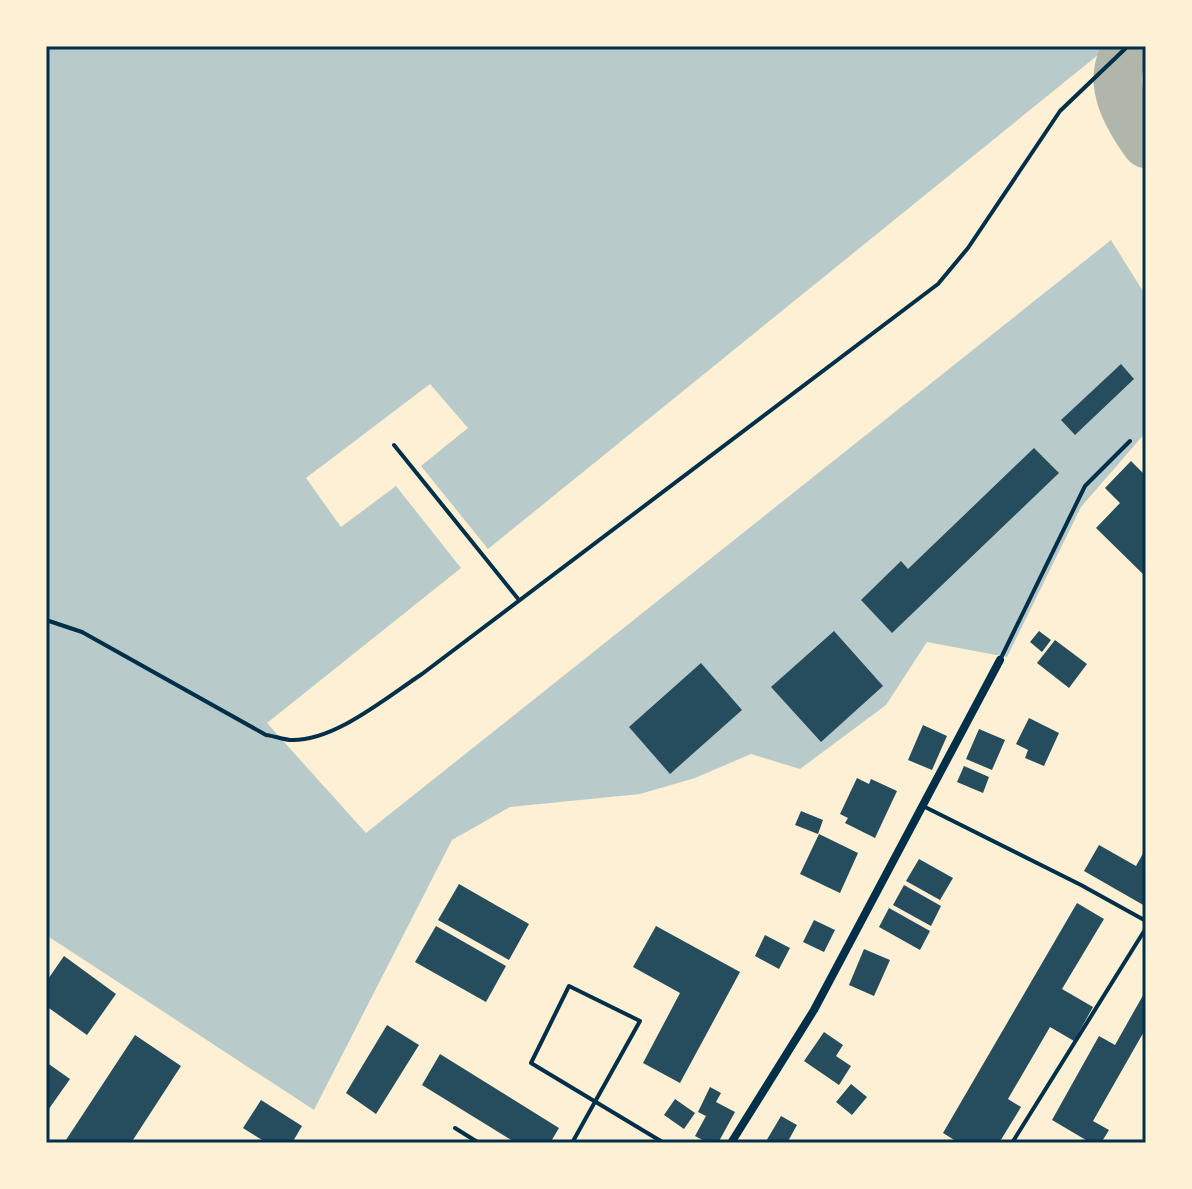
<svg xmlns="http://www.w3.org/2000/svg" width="1192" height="1189" font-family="'Golos Text',sans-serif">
  <rect width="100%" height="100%" fill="#fdf0d5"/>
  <path fill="#b9caca" d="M46 46H1109L488 549 421 466 468 428 430 384 306 478 341 527 396 486 461 568 267 723 366 833 1111 240 1146 296V432L1081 507 1007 657 927 642 886 705 800 769 751 754 695 778 640 794 510 807 452 840 314 1110 46 935Z"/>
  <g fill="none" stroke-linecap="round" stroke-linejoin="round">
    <path stroke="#b1b6ab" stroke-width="48" d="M1129 46C1104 79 1125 115 1146 144"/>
  </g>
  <path fill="#264d5e" d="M1121 364 1134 379 1075 435 1061 420Z
    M1034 448 1059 473 892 633 861 600 901 561 908 569Z
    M1131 461 1146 476V577L1096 528 1120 503 1105 488Z
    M834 631 883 686 821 742 771 687Z
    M1039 631 1051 640 1042 652 1030 642Z
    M1055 640 1087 664 1069 688 1037 663Z
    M701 663 742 710 670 774 629 727Z
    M1029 718 1059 733 1044 766 1025 758 1028 750 1016 744Z
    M923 725 947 736 932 770 908 760Z
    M979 729 1005 740 992 770 966 759Z
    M964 766 989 777 983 793 957 782Z
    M857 778 869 784 871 779 897 791 875 838 845 823 848 818 840 814Z
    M801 811 823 820 818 834 795 825Z
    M819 834 858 853 840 893 800 874Z
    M1099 845 1136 866 1146 848 1145 906 1084 871Z
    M919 859 953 878 940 900 906 881Z
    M459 884 529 924 509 960 438 920Z
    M904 885 941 906 931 926 893 905Z
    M1077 903 1104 919 1062 989 1093 1007 1074 1041 1050 1027 1008 1099 1021 1107 999 1143H959L943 1133Z
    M889 908 930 931 920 950 879 927Z
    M814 920 835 930 824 952 803 942Z
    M436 926 506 966 486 1002 415 962Z
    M656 926 740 972 680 1083 643 1063 680 993 633 967Z
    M765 935 790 948 779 969 755 956Z
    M864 949 890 960 874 996 849 985Z
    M64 956 116 994 87 1035 46 1006V982Z
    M1146 990V1028L1093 1121 1109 1130 1101 1143H1091L1052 1120 1099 1036 1115 1045Z
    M387 1025 419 1045 376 1114 346 1093Z
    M824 1032 843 1045 836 1056 851 1066 839 1085 804 1061Z
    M135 1035 181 1066 131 1143H64Z
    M440 1054 559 1128 550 1143H516L422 1085Z
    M46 1062 70 1079 46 1113Z
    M851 1084 867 1097 852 1115 836 1102Z
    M710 1087 721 1093 716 1102 735 1112 718 1143H708L695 1136 706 1116 698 1112Z
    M675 1099 695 1113 684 1129 664 1115Z
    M261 1100 302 1126 292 1143H267L243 1128Z
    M781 1116 797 1125 787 1143H765Z"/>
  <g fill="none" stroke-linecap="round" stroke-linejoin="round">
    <path stroke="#003049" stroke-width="4" d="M394 445 519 600
      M46 620 82 632 266 735C274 736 282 739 290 740 334 742 387 697 422 674L938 284 968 248 1060 111 1128 46
      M1000 660 1085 486 1130 441
      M923 806 1081 885 1146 921
      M455 1128 479 1143
      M572 1143 640 1021 569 986 531 1063 664 1143
      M1012 1143 1146 928"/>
    <path stroke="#003049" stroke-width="8" d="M731 1143 814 1010 1000 660"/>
  </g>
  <rect width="1192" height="1189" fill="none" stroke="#fdf0d5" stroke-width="96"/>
  <rect x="48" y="48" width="1096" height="1093" fill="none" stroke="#003049" stroke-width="3"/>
</svg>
